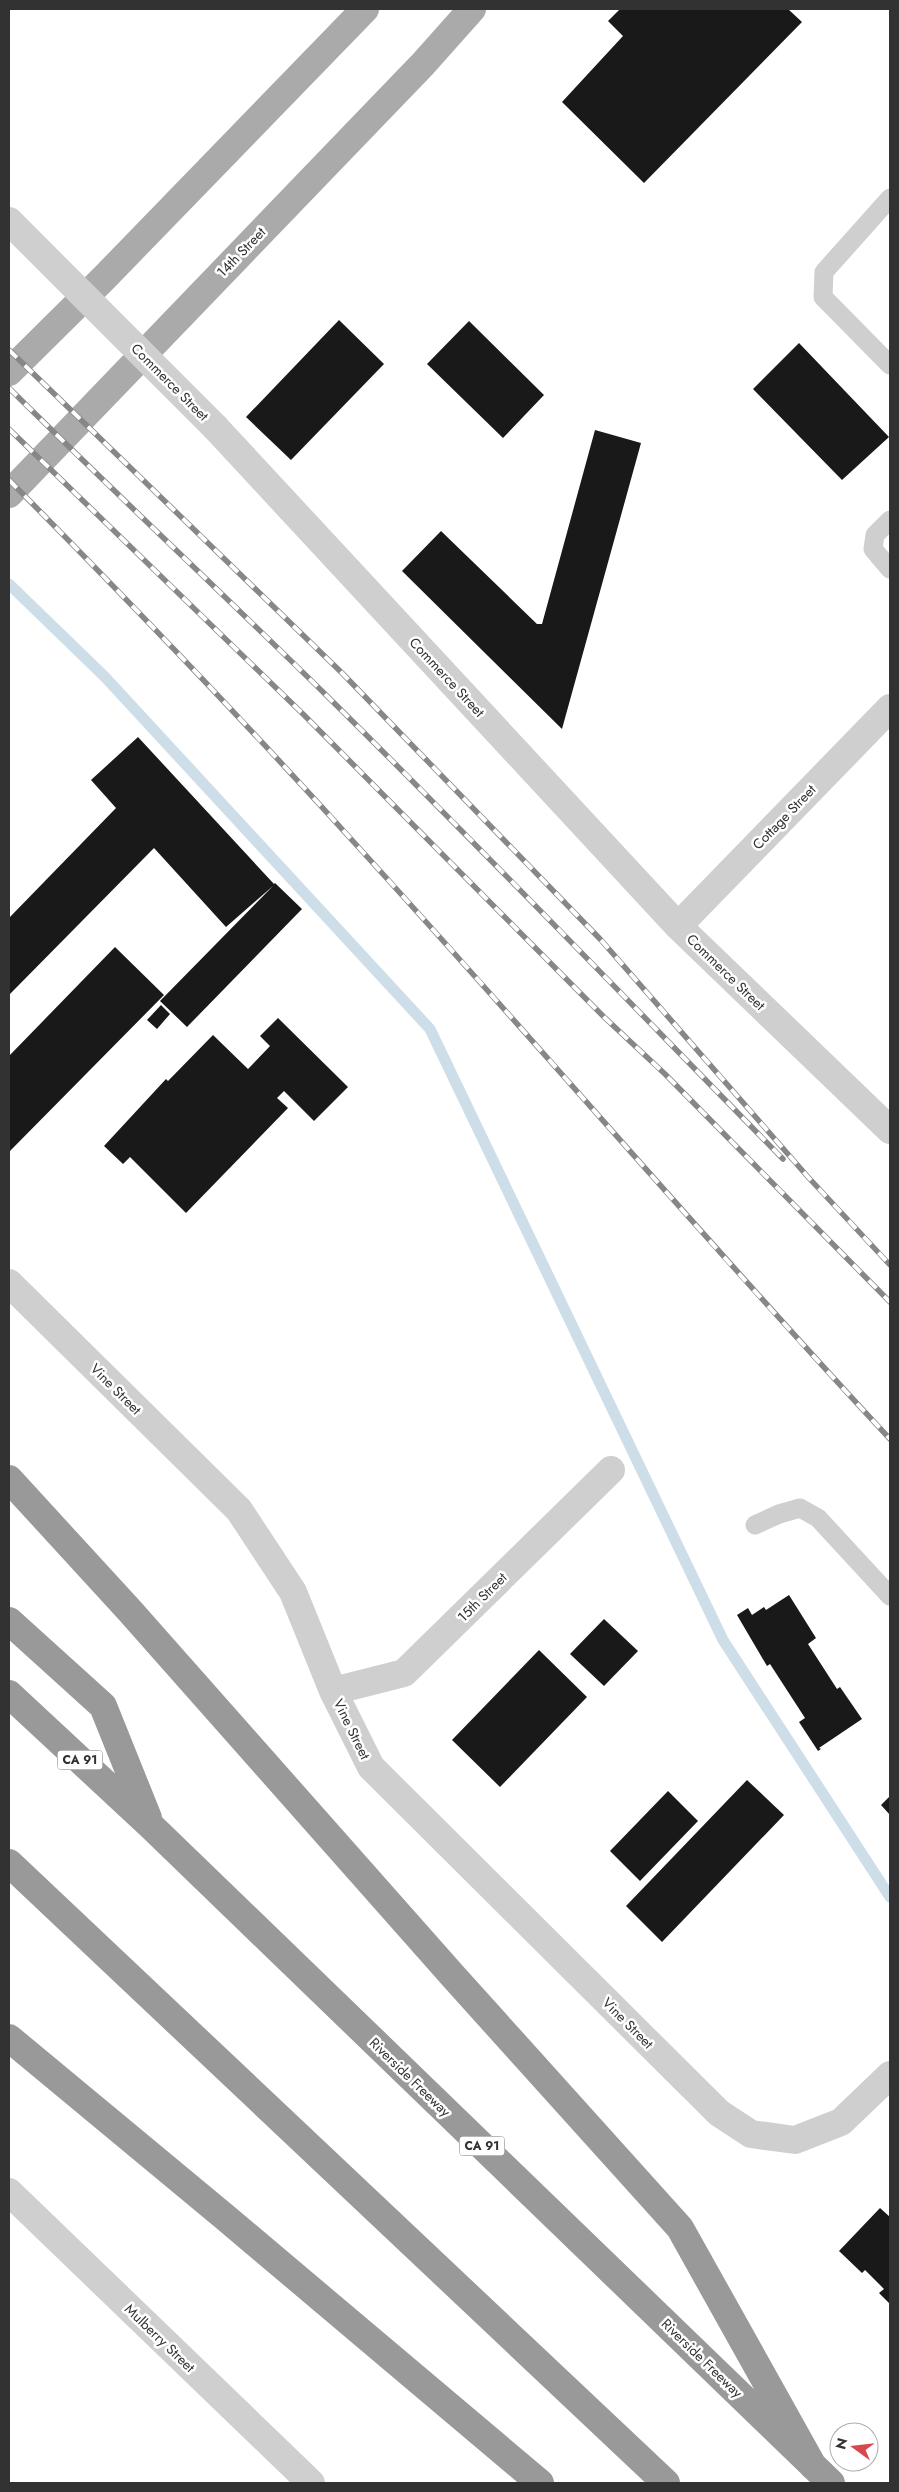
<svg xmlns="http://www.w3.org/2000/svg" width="899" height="2492" font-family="Jost,sans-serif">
  <rect width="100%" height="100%" fill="#fff"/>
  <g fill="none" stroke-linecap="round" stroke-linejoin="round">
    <path stroke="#cedee9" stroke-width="11" d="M9 584 105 677 430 1029 723 1640 890 1897"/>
  </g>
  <path fill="#191919" d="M620 9H788L802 22 644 183 562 102 623 36 608 21Z
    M339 320 384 364 291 460 246 417Z
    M469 321 544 395 503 438 427 364Z
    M799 343 889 437 842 480 753 389Z
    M595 430 641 443 562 729 402 571 441 531 537 624H542Z
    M138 737 274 884 275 883 302 909 187 1027 160 1001 273 886 226 927 154 848 9 995V918L116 808 91 780Z
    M115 947 164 995 9 1152V1056Z
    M161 1005 170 1014 157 1029 147 1020Z
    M278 1018 348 1087 314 1121 284 1091 277 1098 288 1108 186 1213 130 1157 123 1164 104 1146 166 1079 168 1081 213 1035 248 1069 270 1046 260 1036Z
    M789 1595 816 1638 808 1644 837 1689 840 1687 862 1719 819 1748 821 1749 818 1751 799 1722 805 1718 770 1664 767 1666 737 1615 748 1608 752 1615 764 1607 766 1610Z
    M604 1619 638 1651 604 1686 570 1654Z
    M539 1650 587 1697 500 1787 452 1740Z
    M747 1780 784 1815 662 1942 626 1906Z
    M668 1791 698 1821 640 1881 610 1851Z
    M890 1796V1815L881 1805Z
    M880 2208 890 2217V2304L879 2293 884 2289 865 2270 862 2273 839 2251Z"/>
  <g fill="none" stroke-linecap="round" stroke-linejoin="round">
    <path stroke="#cfcfcf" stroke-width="19" d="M890 198 824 272 823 297 890 365
      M890 520 875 535 873 549 890 569
      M755 1525 779 1514 800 1508 818 1518 890 1596"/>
    <path stroke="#cfcfcf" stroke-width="28" d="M215 427 678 926 890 1130
      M678 926 890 708
      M9 1283 239 1510 293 1592 333 1691 371 1767 719 2113 751 2134 795 2140 841 2122 890 2075
      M333 1691 404 1673 611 1470
      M9 2192 311 2483"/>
    <path stroke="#aaa" stroke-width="28" d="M9 372 104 278 365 9
      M9 494 423 64 472 9"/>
    <path stroke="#999" stroke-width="28" d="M9 1479 130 1611 453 1976 680 2228 813 2466
      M9 1621 103 1706 148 1818
      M9 1694 151 1826 831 2483
      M9 1863 666 2483
      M9 2038 226 2218 540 2483"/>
    <defs>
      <path id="rail" d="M9 350 342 673 601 940 808 1177 890 1265
        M9 388C113 491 220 591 325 694 480 847 631 1004 783 1159
        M9 429 304 715 604 1017 665 1074 890 1302
        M9 480C129 601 247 724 361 850 539 1045 710 1246 890 1439"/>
    </defs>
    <use href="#rail" stroke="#878787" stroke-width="5.5"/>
    <use href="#rail" stroke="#fff" stroke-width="4" stroke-dasharray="11" stroke-linecap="butt"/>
    <path stroke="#cfcfcf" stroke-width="28" d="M9 221 215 427"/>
  </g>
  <g text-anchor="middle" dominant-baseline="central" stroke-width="5" stroke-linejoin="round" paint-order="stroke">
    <g fill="#fff" stroke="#707070" stroke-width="1">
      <rect x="57.5" y="1750.5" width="45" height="19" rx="4"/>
      <rect x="459.5" y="2136.5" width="45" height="19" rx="4"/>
    </g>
    <g font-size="12" font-weight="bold" fill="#323232">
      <text x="80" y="1760">CA 91</text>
      <text x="482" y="2146">CA 91</text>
    </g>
    <g font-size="14" fill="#323232" stroke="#fff">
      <text transform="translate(241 252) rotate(-46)">14th Street</text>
      <text transform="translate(170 382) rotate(45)">Commerce Street</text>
      <text transform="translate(447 677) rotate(47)">Commerce Street</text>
      <text transform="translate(784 817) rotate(-46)">Cottage Street</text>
      <text transform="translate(726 972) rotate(44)">Commerce Street</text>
      <text transform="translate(116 1389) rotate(45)">Vine Street</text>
      <text transform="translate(482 1597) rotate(-45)">15th Street</text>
      <text transform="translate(352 1729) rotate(64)">Vine Street</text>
      <text transform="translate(628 2023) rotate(45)">Vine Street</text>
      <text transform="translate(410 2077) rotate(44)">Riverside Freeway</text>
      <text transform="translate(160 2338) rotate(44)">Mulberry Street</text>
      <text transform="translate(702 2358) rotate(44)">Riverside Freeway</text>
    </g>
  </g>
  <rect width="899" height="2492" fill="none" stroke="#323232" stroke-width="20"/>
  <g transform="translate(854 2447) rotate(285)"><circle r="24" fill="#ffffff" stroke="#adadad"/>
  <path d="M0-4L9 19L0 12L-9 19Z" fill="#d8464e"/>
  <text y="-8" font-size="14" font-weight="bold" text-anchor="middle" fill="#323232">N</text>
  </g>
</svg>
